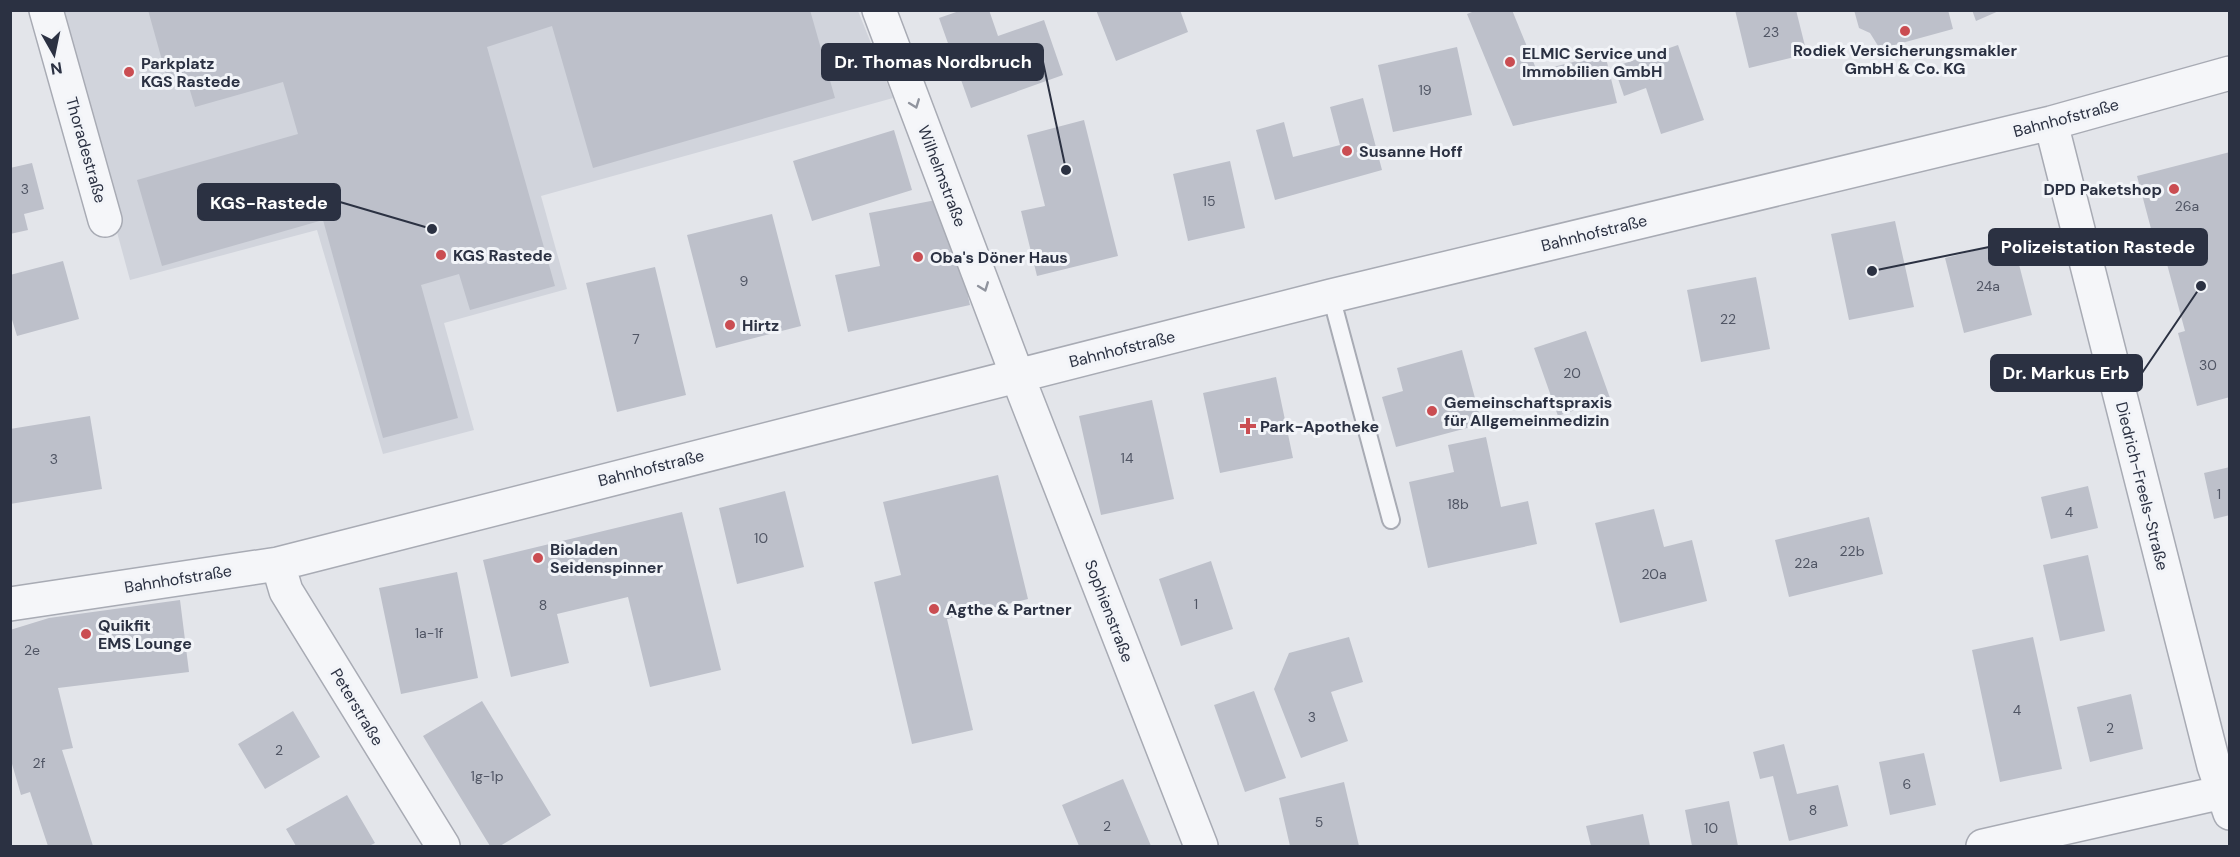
<svg xmlns="http://www.w3.org/2000/svg" width="2240" height="857" font-family="'DM Sans',sans-serif">
  <rect width="100%" height="100%" fill="#e3e5ea"/>
  <path fill="#d1d4dc" d="M57 11H858L893 98 541 196 567 289 444 323 474 430 383 454 317 230 130 280Z"/>
  <path fill="#bdc0ca" d="M148 10H810L835 98 593 168 552 26 487 47 555 286 470 310 459 274 421 285 458 418 383 438 323 220 162 266 137 180 298 134 283 82 195 107 188 84 170 89Z
    M962 10H989L998 36 1044 20 1063 75 971 108 939 18Z
    M1096 10H1180L1188 32 1116 61Z
    M1477 10H1512L1537 71 1605 54 1617 103 1513 126 1467 14Z
    M1735 10H1796L1807 54 1749 68Z
    M1854 10H1948L1953 29 1880 49 1870 33 1859 28Z
    M1972 10H2001L1976 21Z
    M1678 45 1704 120 1661 134 1646 88 1624 96 1614 67Z
    M1457 47 1472 115 1393 132 1378 65Z
    M1363 98 1382 170 1275 200 1256 130 1284 122 1293 157 1340 145 1330 107Z
    M1084 120 1118 256 1037 276 1021 211 1045 206 1027 135Z
    M894 130 912 190 812 221 793 161Z
    M2230 152V397L2197 406 2178 333 2185 331 2164 253 2158 255 2137 176Z
    M1230 161 1245 228 1188 241 1173 174Z
    M32 163 44 209 24 214 28 230 10 234V168Z
    M936 200 957 248 970 305 848 332 835 275 880 266 869 213Z
    M772 214 801 326 716 348 687 235Z
    M1895 221 1914 307 1849 320 1831 234Z
    M2013 241 2032 315 1964 333 1945 258Z
    M63 261 79 319 17 336 10 313V275Z
    M655 267 686 395 617 412 586 283Z
    M1756 277 1770 349 1701 362 1687 290Z
    M1586 331 1610 398 1558 416 1534 348Z
    M1462 350 1482 424 1396 447 1382 397 1403 391 1397 368Z
    M1276 377 1293 458 1220 473 1203 393Z
    M1152 400 1174 499 1101 515 1079 416Z
    M90 416 102 489 10 504V429Z
    M1486 437 1501 507 1528 501 1537 544 1428 568 1409 482 1454 472 1448 445Z
    M2230 467V515L2214 519 2204 473Z
    M998 475 1028 599 947 619 973 730 912 744 874 582 901 575 883 502Z
    M2088 486 2098 528 2051 539 2041 497Z
    M785 491 804 567 737 584 719 508Z
    M1654 509 1664 547 1692 540 1707 601 1620 623 1595 523Z
    M682 512 721 670 650 687 628 597 557 614 569 663 511 677 483 560Z
    M1869 517 1883 574 1789 597 1775 540Z
    M2088 555 2105 631 2060 641 2043 565Z
    M1211 561 1233 629 1181 646 1159 579Z
    M457 572 478 678 401 694 379 588Z
    M180 600 189 672 58 688 73 748 62 750 93 846H48L30 792 21 795 10 757V630L49 618Z
    M1349 637 1363 682 1331 692 1348 741 1301 758 1274 689 1289 653Z
    M2033 637 2062 769 2000 782 1972 650Z
    M1254 691 1286 778 1245 792 1214 705Z
    M2131 694 2143 749 2090 762 2077 707Z
    M482 701 551 815 500 846H490L423 736Z
    M293 711 320 757 265 789 238 744Z
    M1784 744 1797 794 1838 785 1848 826 1789 841 1773 776 1760 779 1753 752Z
    M1924 753 1936 805 1890 815 1879 762Z
    M1123 779 1151 846H1079L1062 805Z
    M1344 782 1359 846H1290L1279 798Z
    M347 795 375 843 369 846H296L286 829Z
    M1729 801 1738 846H1692L1685 810Z
    M1643 814 1650 846H1591L1586 826Z"/>
  <g fill="none" stroke-linecap="round" stroke-linejoin="round">
    <defs>
      <path id="service" d="M1331 296 1391 520"/>
      <path id="minor" d="M46 10 105 220
        M879 10 1017 375 1201 846
        M2051 123 2214 766 2230 813
        M278 564 286 591 443 846
        M10 604 278 564 1331 296 2051 123 2230 73
        M1983 846 2223 792"/>
    </defs>
    <use href="#service" stroke="#a8abb4" stroke-width="20"/>
    <use href="#minor" stroke="#a8abb4" stroke-width="36"/>
    <use href="#service" stroke="#f5f6f9" stroke-width="16"/>
    <use href="#minor" stroke="#f5f6f9" stroke-width="33"/>
  </g>
  <defs><path id="oneway-chevron" d="M-2-3.5L2.5 0L-2 3.5" fill="none" stroke-width="1.6" stroke-linecap="round" stroke-linejoin="round" transform="scale(1.5)"/></defs>
  <g stroke="#90949e">
    <use href="#oneway-chevron" transform="translate(915 104) rotate(69)"/>
    <use href="#oneway-chevron" transform="translate(984 287) rotate(69)"/>
  </g>
  <g fill="#ca4d52" stroke="#f2f4f8" stroke-width="2">
    <circle cx="1905" cy="31" r="6"/>
    <circle cx="1510" cy="62" r="6"/>
    <circle cx="129" cy="72" r="6"/>
    <circle cx="1347" cy="151" r="6"/>
    <circle cx="2174" cy="189" r="6"/>
    <circle cx="441" cy="255" r="6"/>
    <circle cx="918" cy="257" r="6"/>
    <circle cx="730" cy="325" r="6"/>
    <circle cx="1432" cy="411" r="6"/>
    <path d="M1245 417h6v6h6v6h-6v6h-6v-6h-6v-6h6z"/>
    <circle cx="538" cy="558" r="6"/>
    <circle cx="934" cy="609" r="6"/>
    <circle cx="86" cy="634" r="6"/>
  </g>
  <g text-anchor="middle" dominant-baseline="central" stroke-width="6" stroke-linejoin="round" paint-order="stroke">
    <g font-size="14" fill="#505564">
      <text x="1771" y="32">23</text>
      <text x="1425" y="90">19</text>
      <text x="25" y="189">3</text>
      <text x="1209" y="201">15</text>
      <text x="2187" y="206">26a</text>
      <text x="744" y="281">9</text>
      <text x="1988" y="286">24a</text>
      <text x="1728" y="319">22</text>
      <text x="636" y="339">7</text>
      <text x="2208" y="365">30</text>
      <text x="1572" y="373">20</text>
      <text x="1127" y="458">14</text>
      <text x="54" y="459">3</text>
      <text x="2219" y="494">1</text>
      <text x="1458" y="504">18b</text>
      <text x="2069" y="512">4</text>
      <text x="761" y="538">10</text>
      <text x="1852" y="551">22b</text>
      <text x="1806" y="563">22a</text>
      <text x="1654" y="574">20a</text>
      <text x="1196" y="604">1</text>
      <text x="543" y="605">8</text>
      <text x="429" y="633">1a-1f</text>
      <text x="32" y="650">2e</text>
      <text x="2017" y="710">4</text>
      <text x="1312" y="717">3</text>
      <text x="2110" y="728">2</text>
      <text x="279" y="750">2</text>
      <text x="39" y="763">2f</text>
      <text x="487" y="776">1g-1p</text>
      <text x="1907" y="784">6</text>
      <text x="1813" y="810">8</text>
      <text x="1319" y="822">5</text>
      <text x="1107" y="826">2</text>
      <text x="1711" y="828">10</text>
    </g>
    <g font-size="16" font-weight="bold" fill="#2b3142" stroke="#f2f4f8" text-anchor="start">
      <text x="1905" y="50" text-anchor="middle">Rodiek Versicherungsmakler<tspan x="1905" dy="18">GmbH &amp; Co. KG</tspan></text>
      <text x="1522" y="53">ELMIC Service und<tspan x="1522" dy="18">Immobilien GmbH</tspan></text>
      <text x="141" y="63">Parkplatz<tspan x="141" dy="18">KGS Rastede</tspan></text>
      <text x="1359" y="151">Susanne Hoff</text>
      <text x="2162" y="189" text-anchor="end">DPD Paketshop</text>
      <text x="453" y="255">KGS Rastede</text>
      <text x="930" y="257">Oba's Döner Haus</text>
      <text x="742" y="325">Hirtz</text>
      <text x="1444" y="402">Gemeinschaftspraxis<tspan x="1444" dy="18">für Allgemeinmedizin</tspan></text>
      <text x="1260" y="426">Park-Apotheke</text>
      <text x="550" y="549">Bioladen<tspan x="550" dy="18">Seidenspinner</tspan></text>
      <text x="946" y="609">Agthe &amp; Partner</text>
      <text x="98" y="625">Quikfit<tspan x="98" dy="18">EMS Lounge</tspan></text>
    </g>
    <g font-size="16" fill="#2b3142" stroke="#f2f4f8">
      <text transform="translate(2066 118) rotate(-15)">Bahnhofstraße</text>
      <text transform="translate(86 150) rotate(74)">Thoradestraße</text>
      <text transform="translate(942 176) rotate(69)">Wilhelmstraße</text>
      <text transform="translate(1594 233) rotate(-14)">Bahnhofstraße</text>
      <text transform="translate(1122 349) rotate(-14)">Bahnhofstraße</text>
      <text transform="translate(651 468) rotate(-14)">Bahnhofstraße</text>
      <text transform="translate(2142 486) rotate(76)">Diedrich-Freels-Straße</text>
      <text transform="translate(178 579) rotate(-9)">Bahnhofstraße</text>
      <text transform="translate(1109 611) rotate(69)">Sophienstraße</text>
      <text transform="translate(357 707) rotate(59)">Peterstraße</text>
    </g>
  </g>
  <path fill="none" stroke="#2b3142" stroke-width="2" d="M1066 170L1043 62M432 229L340 202M1872 271L1989 247M2201 286L2142 373"/>
  <g fill="#2b3142" stroke="#f2f4f8" stroke-width="2">
    <circle cx="1066" cy="170" r="6"/>
    <circle cx="432" cy="229" r="6"/>
    <circle cx="1872" cy="271" r="6"/>
    <circle cx="2201" cy="286" r="6"/>
  </g>
  <g fill="#2b3142" stroke="#2b3142" stroke-width="2">
    <rect x="822" y="44" width="221" height="36" rx="6"/>
    <rect x="198" y="184" width="142" height="36" rx="6"/>
    <rect x="1989" y="229" width="218" height="36" rx="6"/>
    <rect x="1991" y="355" width="151" height="36" rx="6"/>
  </g>
  <g font-size="18" text-anchor="middle" font-weight="bold" fill="#fff">
    <text x="933" y="68">Dr. Thomas Nordbruch</text>
    <text x="269" y="209">KGS-Rastede</text>
    <text x="2098" y="253">Polizeistation Rastede</text>
    <text x="2066" y="379">Dr. Markus Erb</text>
  </g>
  <rect width="2240" height="857" fill="none" stroke="#2b3142" stroke-width="24"/>
  <g transform="translate(54 54) rotate(171)" stroke="#f2f4f8" stroke-width="4.5" paint-order="stroke">
  <path d="M0-4.5L10 22L0 15L-10 22Z" fill="#2b3142"/>
  <text y="-9" font-size="16" font-weight="bold" text-anchor="middle" fill="#2b3142">N</text>
  </g>
</svg>
